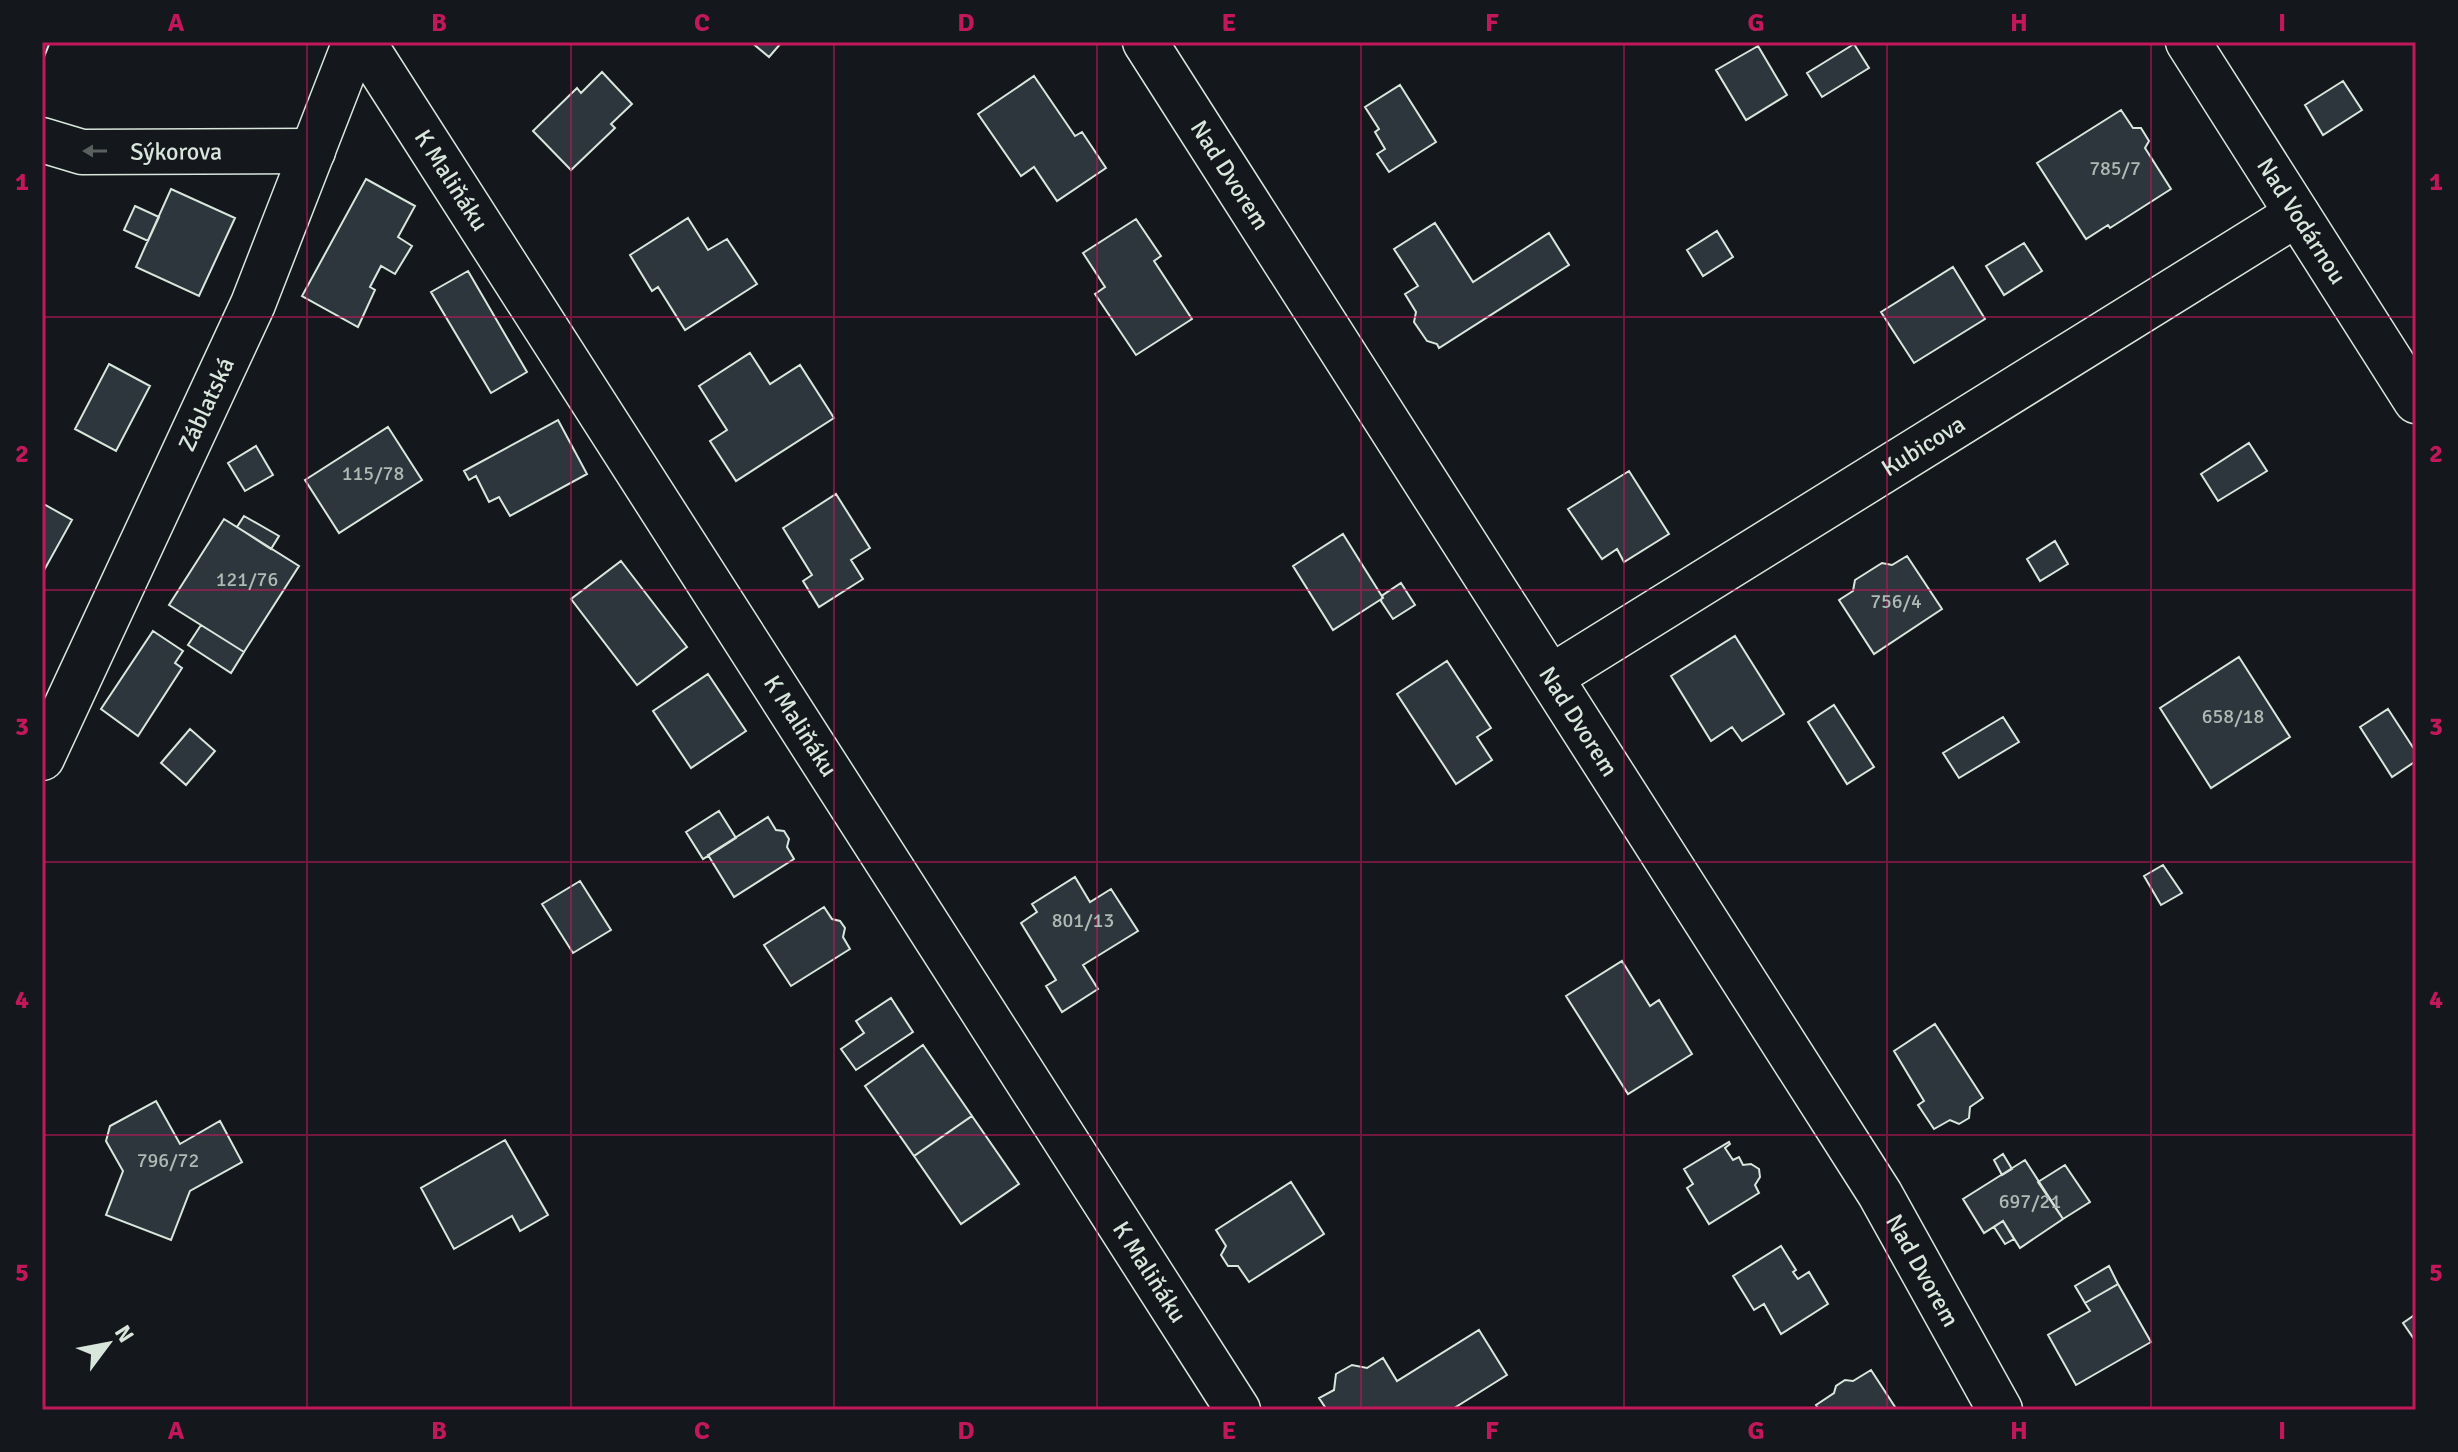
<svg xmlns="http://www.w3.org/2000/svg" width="2458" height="1452" font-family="Signika,sans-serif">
  <rect width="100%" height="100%" fill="#14181c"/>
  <path fill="#2c363c" stroke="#d8e6dc" stroke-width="2" d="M42 42H50L42 62Z
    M751 42H782L769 57Z
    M1854 44 1869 68 1822 97 1807 73Z
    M1758 46 1787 95 1746 120 1716 70Z
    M602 72 632 104 611 124 615 128 571 170 533 131 577 88 581 93Z
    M1034 76 1075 136 1082 132 1106 168 1057 201 1034 167 1021 176 978 114Z
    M2343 81 2362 110 2323 135 2305 105Z
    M1400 85 1436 142 1389 172 1377 154 1385 149 1375 132 1379 129 1365 107Z
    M2121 110 2133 128H2141L2149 141 2145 148 2171 189 2110 228 2108 225 2086 239 2037 163Z
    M366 179 415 206 398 237 412 246 395 274 381 266 370 287 375 290 358 327 302 296Z
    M171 189 235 218 199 296 136 267Z
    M135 206 159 217 148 241 124 230Z
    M688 218 708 250 727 239 757 284 685 330 658 287 652 291 630 255Z
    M1136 219 1161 256 1154 261 1192 319 1136 355 1095 294 1105 287 1083 253Z
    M1435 223 1473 282 1549 233 1569 265 1439 348 1437 344 1427 341 1414 322 1416 312 1405 294 1418 286 1394 249Z
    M1717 231 1733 257 1703 276 1687 250Z
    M2024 243 2042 271 2004 295 1986 266Z
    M1953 267 1985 319 1914 363 1881 312Z
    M468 271 527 372 491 393 431 292Z
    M750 353 770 384 800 365 834 418 736 481 710 441 727 430 699 386Z
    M109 364 150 386 116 451 75 429Z
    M558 420 587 474 510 516 499 497 489 502 476 476 469 480 464 471Z
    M388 427 422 480 339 533 305 480Z
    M2249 443 2267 471 2218 501 2201 474Z
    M256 446 273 475 245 491 228 463Z
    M1629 471 1669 534 1624 562 1617 549 1602 559 1568 509Z
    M836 494 870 548 851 560 863 579 819 607 803 581 812 575 783 528Z
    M42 503 72 520 42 574Z
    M244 516 279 536 271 549 237 527Z
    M224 519 299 566 244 652 169 605Z
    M1343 534 1383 598 1333 630 1293 566Z
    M2055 541 2068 564 2040 581 2027 559Z
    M1907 556 1942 609 1874 654 1839 600 1853 591 1855 580 1882 563 1892 565Z
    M621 561 687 647 637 685 571 599Z
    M1401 583 1415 605 1393 619 1381 601 1383 595Z
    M201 625 244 652 231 673 188 645Z
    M153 631 183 651 175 663 182 668 138 736 101 709Z
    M1735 636 1784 714 1742 741 1732 727 1711 741 1671 676Z
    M2239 657 2290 737 2211 788 2160 708Z
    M1447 661 1491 728 1477 737 1492 760 1456 784 1397 694Z
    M708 674 746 731 691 768 653 711Z
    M1834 705 1874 767 1847 784 1808 722Z
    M2388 709 2416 752V761L2392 777 2360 727Z
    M2003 717 2019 742 1959 778 1943 753Z
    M190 729 215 751 186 785 161 763Z
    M719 811 736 838 703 859 686 832Z
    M768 817 776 830 784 831 789 839 787 847 794 859 734 897 708 855Z
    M2163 865 2182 893 2161 905 2144 876Z
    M1075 877 1090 902 1111 889 1138 931 1083 965 1098 989 1062 1012 1046 986 1056 980 1021 923 1037 912 1032 904Z
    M580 881 611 930 573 953 542 904Z
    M824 907 832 919 840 921 845 928 843 937 850 949 791 986 764 945Z
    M1622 961 1650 1006 1659 1000 1692 1054 1628 1094 1566 996Z
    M891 998 913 1032 856 1070 841 1049 864 1033 856 1021Z
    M1935 1024 1983 1098 1970 1107 1969 1118 1959 1124 1950 1120 1934 1129 1918 1105 1924 1101 1894 1051Z
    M923 1045 972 1116 914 1156 865 1086Z
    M156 1101 180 1144 220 1121 242 1162 190 1191 171 1240 106 1215 123 1171 106 1141 110 1126Z
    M972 1116 1019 1184 961 1224 914 1156Z
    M505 1140 548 1215 520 1231 512 1216 454 1249 421 1188Z
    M1729 1142 1730 1144 1725 1148 1733 1160 1739 1157 1743 1165 1751 1164 1759 1169 1760 1177 1755 1185 1759 1193 1709 1224 1687 1188 1693 1184 1684 1169Z
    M2003 1154 2012 1169 2002 1175 1994 1160Z
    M2025 1160 2063 1219 2020 1248 2003 1221 1984 1233 1963 1199Z
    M2065 1165 2090 1202 2063 1219 2038 1182Z
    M1291 1182 1324 1234 1249 1282 1238 1266H1228L1221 1255 1226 1246 1216 1230Z
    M2003 1221 2014 1239 2005 1244 1994 1227Z
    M1781 1246 1796 1270 1793 1272 1798 1279 1809 1272 1828 1304 1781 1334 1764 1304 1754 1310 1733 1276Z
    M2109 1266 2118 1284 2085 1303 2075 1286Z
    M2118 1284 2151 1342 2076 1385 2048 1335 2090 1311 2085 1303Z
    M2416 1314V1342L2403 1323Z
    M1479 1330 1507 1375 1451 1410H1327L1319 1398 1334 1390 1336 1374 1352 1365 1367 1368 1383 1358 1397 1381Z
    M1871 1370 1897 1410H1819L1816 1405 1834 1393 1836 1386 1845 1380 1853 1381Z"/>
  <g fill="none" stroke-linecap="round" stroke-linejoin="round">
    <defs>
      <g id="minor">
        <path id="s1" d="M363 42 1238 1410"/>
        <path id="s2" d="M1145 42 1880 1194 2000 1410"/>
        <path id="s3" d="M2188 42 2416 401"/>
        <path id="s4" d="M42 140 82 152 313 151"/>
        <path id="s5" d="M1551 677 2297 214"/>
        <path id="s6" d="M42 758 253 304 355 42"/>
      </g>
    </defs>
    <use href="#minor" stroke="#d8e6dc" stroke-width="47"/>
    <use href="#minor" stroke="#14181c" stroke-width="44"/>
  </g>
  <defs><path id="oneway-solid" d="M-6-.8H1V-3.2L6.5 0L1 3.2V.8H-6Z" transform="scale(2)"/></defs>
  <use fill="#59605f" href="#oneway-solid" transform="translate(95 151) rotate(-180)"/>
  <path fill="none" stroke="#c2185b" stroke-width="2" stroke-opacity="0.55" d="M307 42V1410M571 42V1410M834 42V1410M1097 42V1410M1361 42V1410M1624 42V1410M1887 42V1410M2151 42V1410M42 317H2416M42 590H2416M42 862H2416M42 1135H2416"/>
  <g text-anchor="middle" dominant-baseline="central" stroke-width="6" stroke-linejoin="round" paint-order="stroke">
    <g font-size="20" fill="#adbab4">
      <text x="2115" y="168">785/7</text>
      <text x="373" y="473">115/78</text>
      <text x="247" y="579">121/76</text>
      <text x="1896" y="601">756/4</text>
      <text x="2233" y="716">658/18</text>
      <text x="1083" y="920">801/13</text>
      <text x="168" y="1160">796/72</text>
      <text x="2030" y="1201">697/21</text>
    </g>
    <g font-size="24" fill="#d8e6dc" stroke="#14181c">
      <text stroke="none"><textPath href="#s4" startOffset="136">Sýkorova</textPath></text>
      <text stroke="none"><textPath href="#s2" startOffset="158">Nad Dvorem</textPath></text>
      <text stroke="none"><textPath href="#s1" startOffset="164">K Maliňáku</textPath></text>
      <text stroke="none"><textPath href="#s3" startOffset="212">Nad Vodárnou</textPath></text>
      <text stroke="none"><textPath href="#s6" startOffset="390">Záblatská</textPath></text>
      <text stroke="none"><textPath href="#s5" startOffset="438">Kubicova</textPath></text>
      <text stroke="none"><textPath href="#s2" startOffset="806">Nad Dvorem</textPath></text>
      <text stroke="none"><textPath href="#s1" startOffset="812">K Maliňáku</textPath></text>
      <text stroke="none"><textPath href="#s1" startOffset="1460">K Maliňáku</textPath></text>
      <text stroke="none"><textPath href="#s2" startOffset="1454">Nad Dvorem</textPath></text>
    </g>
  </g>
  <rect width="2458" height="1452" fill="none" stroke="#14181c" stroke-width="88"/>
  <g transform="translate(108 1344) rotate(58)" stroke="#14181c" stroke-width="6" paint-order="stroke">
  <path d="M0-6L14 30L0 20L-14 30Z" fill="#d8e6dc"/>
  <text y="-12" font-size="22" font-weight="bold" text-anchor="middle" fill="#d8e6dc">N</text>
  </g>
  <rect x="44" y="44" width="2370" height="1364" fill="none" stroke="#c2185b" stroke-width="3"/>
  <g font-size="26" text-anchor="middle" font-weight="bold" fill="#c2185b">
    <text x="176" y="31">A</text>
    <text x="439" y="31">B</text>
    <text x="702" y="31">C</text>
    <text x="966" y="31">D</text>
    <text x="1229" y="31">E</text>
    <text x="1492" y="31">F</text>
    <text x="1756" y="31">G</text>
    <text x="2019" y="31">H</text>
    <text x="2282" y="31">I</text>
    <text x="22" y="190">1</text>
    <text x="2436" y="190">1</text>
    <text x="22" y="462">2</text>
    <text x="2436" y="462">2</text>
    <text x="22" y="735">3</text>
    <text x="2436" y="735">3</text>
    <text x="22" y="1008">4</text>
    <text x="2436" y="1008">4</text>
    <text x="22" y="1281">5</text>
    <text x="2436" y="1281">5</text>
    <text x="176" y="1439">A</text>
    <text x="439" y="1439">B</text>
    <text x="702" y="1439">C</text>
    <text x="966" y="1439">D</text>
    <text x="1229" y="1439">E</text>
    <text x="1492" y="1439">F</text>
    <text x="1756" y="1439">G</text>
    <text x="2019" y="1439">H</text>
    <text x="2282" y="1439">I</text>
  </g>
</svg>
